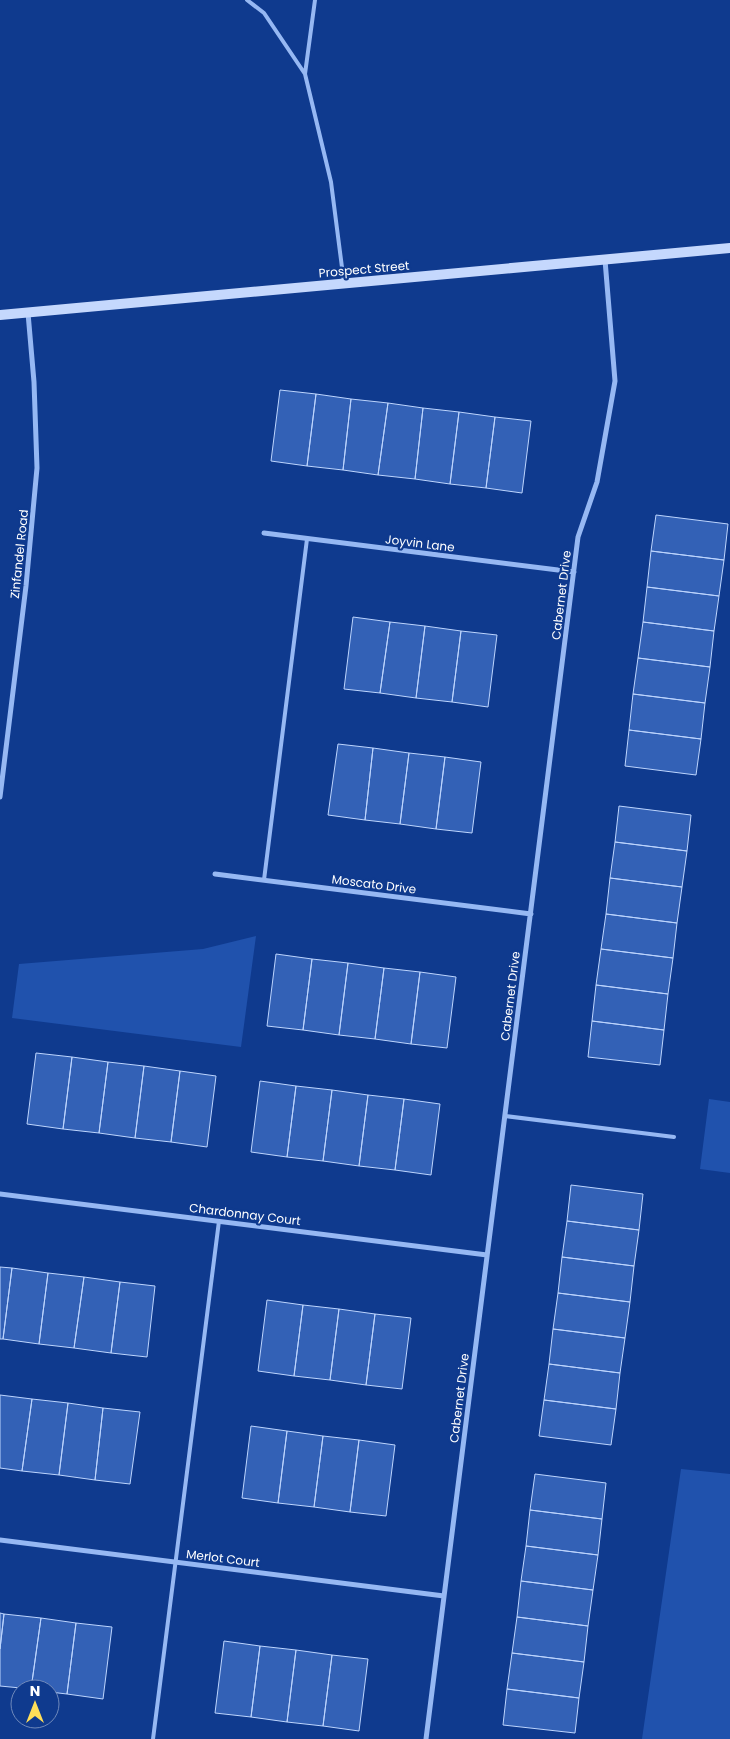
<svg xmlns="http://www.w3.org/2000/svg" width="730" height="1739" font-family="Poppins,sans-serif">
  <rect width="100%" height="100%" fill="#0f3a8e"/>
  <path fill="#2052ad" d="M256 936 241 1047 12 1018 19 964 203 949Z
    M709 1099 730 1102V1173L700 1169Z
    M681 1469 730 1474V1739H642Z"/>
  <path fill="#3361b6" stroke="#bdd5fe" d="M280 390 316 394 307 466 271 461Z
    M316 394 351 399 343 470 307 466Z
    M351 399 388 403 378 475 343 470Z
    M388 403 423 408 415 479 378 475Z
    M423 408 459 412 450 484 415 479Z
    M459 412 495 417 486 488 450 484Z
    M495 417 531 421 522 493 486 488Z
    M656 515 728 524 724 560 651 551Z
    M651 551 724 560 719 596 647 587Z
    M647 587 719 596 714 631 643 622Z
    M353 617 390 622 380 693 344 689Z
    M390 622 425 626 416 698 380 693Z
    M643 622 714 631 710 667 638 658Z
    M425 626 461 631 452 702 416 698Z
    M461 631 497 635 488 707 452 702Z
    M638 658 710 667 705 703 633 694Z
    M633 694 705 703 701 739 629 730Z
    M629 730 701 739 696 775 625 766Z
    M338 744 373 748 365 820 328 815Z
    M373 748 409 753 400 824 365 820Z
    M409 753 445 757 436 829 400 824Z
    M445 757 481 762 472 833 436 829Z
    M619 806 691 815 687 851 615 842Z
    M615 842 687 851 682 887 610 878Z
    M610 878 682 887 677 923 606 914Z
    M606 914 677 923 673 958 601 949Z
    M601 949 673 958 668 994 596 985Z
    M276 954 312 959 303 1030 267 1026Z
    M312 959 348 963 339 1035 303 1030Z
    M348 963 384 968 375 1039 339 1035Z
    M384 968 420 972 411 1044 375 1039Z
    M420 972 456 977 447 1048 411 1044Z
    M596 985 668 994 664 1030 592 1021Z
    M592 1021 664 1030 660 1065 588 1057Z
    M36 1053 72 1057 63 1129 27 1124Z
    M72 1057 108 1062 99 1133 63 1129Z
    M108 1062 144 1066 135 1138 99 1133Z
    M144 1066 180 1071 171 1142 135 1138Z
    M180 1071 216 1076 207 1147 171 1142Z
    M260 1081 296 1086 287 1157 251 1152Z
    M296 1086 332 1090 323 1161 287 1157Z
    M332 1090 368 1095 359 1166 323 1161Z
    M368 1095 404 1099 395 1170 359 1166Z
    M404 1099 440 1104 431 1175 395 1170Z
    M571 1185 643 1194 639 1230 567 1221Z
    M567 1221 639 1230 634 1266 562 1257Z
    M562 1257 634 1266 630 1302 558 1293Z
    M0 1267 12 1268 3 1339H0Z
    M12 1268 48 1273 39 1344 3 1339Z
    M48 1273 84 1277 74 1348 39 1344Z
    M84 1277 120 1282 111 1353 74 1348Z
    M120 1282 155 1286 147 1357 111 1353Z
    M558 1293 630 1302 625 1338 553 1329Z
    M267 1300 303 1305 294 1376 258 1371Z
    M303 1305 339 1309 330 1380 294 1376Z
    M339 1309 375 1314 366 1385 330 1380Z
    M375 1314 411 1318 402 1389 366 1385Z
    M553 1329 625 1338 620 1373 549 1364Z
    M549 1364 620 1373 616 1409 544 1400Z
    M0 1395 32 1399 22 1471 0 1468Z
    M32 1399 68 1403 59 1475 22 1471Z
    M544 1400 616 1409 611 1445 539 1436Z
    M68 1403 103 1408 95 1480 59 1475Z
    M103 1408 140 1412 130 1484 95 1480Z
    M251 1426 287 1431 278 1503 242 1498Z
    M287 1431 323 1436 314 1507 278 1503Z
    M323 1436 359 1440 350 1512 314 1507Z
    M359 1440 395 1445 386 1516 350 1512Z
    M535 1474 606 1483 602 1519 530 1510Z
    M530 1510 602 1519 598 1555 526 1546Z
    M526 1546 598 1555 593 1590 521 1581Z
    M521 1581 593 1590 588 1626 517 1617Z
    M0 1613 4 1614 0 1649Z
    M4 1614 41 1618 31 1689 0 1686V1649Z
    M517 1617 588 1626 584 1662 512 1653Z
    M41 1618 76 1623 67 1694 50 1692V1689H31Z
    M76 1623 112 1627 103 1699 67 1694Z
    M224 1641 260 1646 251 1717 215 1713Z
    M260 1646 296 1650 287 1722 251 1717Z
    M296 1650 332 1655 323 1726 287 1722Z
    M512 1653 584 1662 579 1698 507 1689Z
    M332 1655 368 1659 359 1731 323 1726Z
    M507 1689 579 1698 575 1733 503 1725Z"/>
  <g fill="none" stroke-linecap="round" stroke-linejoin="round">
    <path stroke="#96b8f3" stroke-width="4" d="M247 0 264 13 305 74 331 182 344 283
      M305 74 315 0
      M264 880 307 539
      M505 1116 674 1137
      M153 1739 219 1221"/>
    <path stroke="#96b8f3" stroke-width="5" d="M264 533 574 572
      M0 797 26 586 37 468 34 382 28 313
      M215 874 531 914
      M0 1194 487 1255
      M0 1540 444 1596
      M426 1739 578 537 597 482 615 381 605 260"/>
    <path stroke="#c5d8fd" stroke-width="10" d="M0 315 730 248"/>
  </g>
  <g text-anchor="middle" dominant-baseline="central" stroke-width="4.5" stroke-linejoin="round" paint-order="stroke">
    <g font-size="12" fill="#fff" stroke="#0f3a8e">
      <text transform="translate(364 269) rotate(-5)">Prospect Street</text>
      <text transform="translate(420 543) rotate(7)">Joyvin Lane</text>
      <text transform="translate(19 554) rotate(-84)">Zinfandel Road</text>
      <text transform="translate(561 595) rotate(-83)">Cabernet Drive</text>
      <text transform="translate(374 884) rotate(7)">Moscato Drive</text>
      <text transform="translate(510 996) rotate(-83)">Cabernet Drive</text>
      <text transform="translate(245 1214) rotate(7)">Chardonnay Court</text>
      <text transform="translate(459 1398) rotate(-83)">Cabernet Drive</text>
      <text transform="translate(223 1558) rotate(7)">Merlot Court</text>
    </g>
  </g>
  <g transform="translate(35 1704)"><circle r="24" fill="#0f3a8e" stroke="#6f89bb"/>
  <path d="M0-4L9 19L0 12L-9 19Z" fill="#ffde58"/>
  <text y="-8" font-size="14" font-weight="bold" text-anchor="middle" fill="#ffffff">N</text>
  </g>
</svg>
